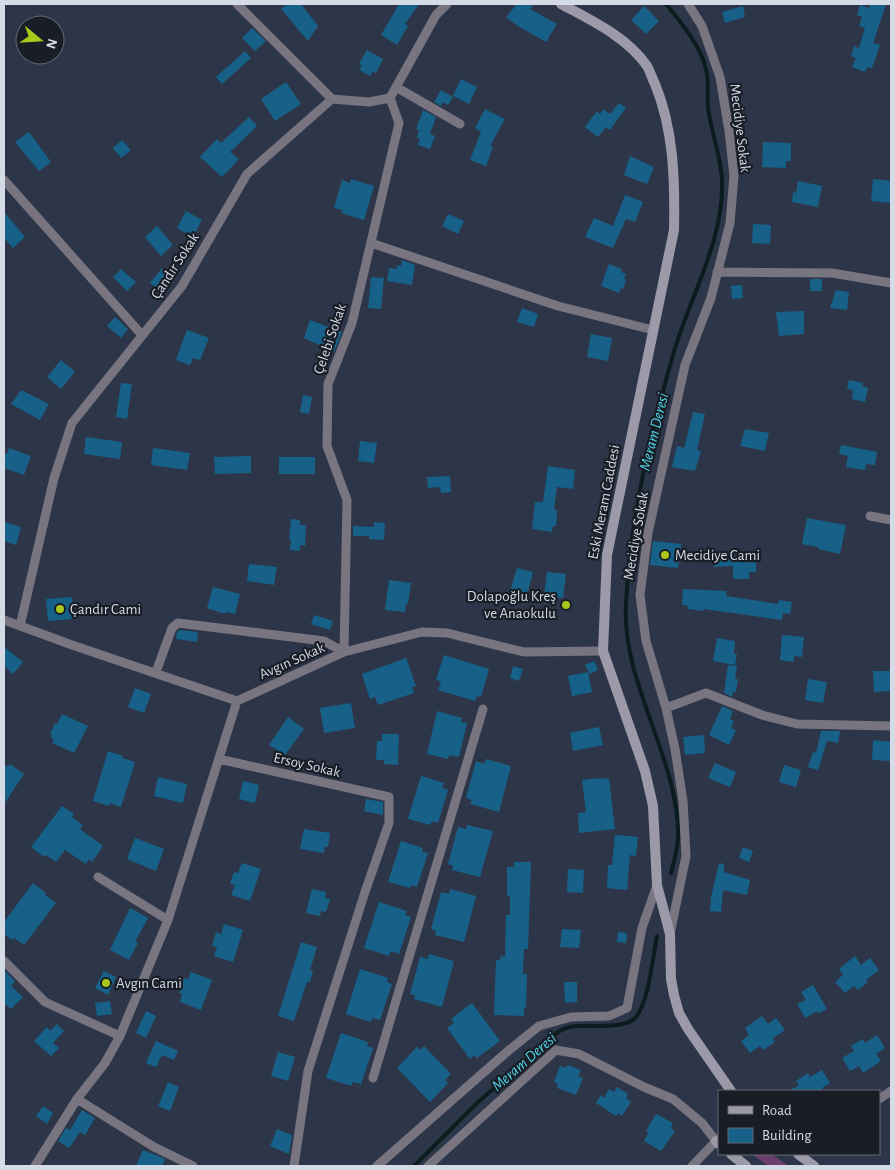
<svg xmlns="http://www.w3.org/2000/svg" width="895" height="1170" font-family="'Alegreya Sans',sans-serif">
  <rect width="100%" height="100%" fill="#2d3649"/>
  <path fill="#6b3e6d" d="M752 1154H771L789 1166H768Z"/>
  <g fill="none" stroke-linecap="round" stroke-linejoin="round">
    <path stroke="#0b1c1e" stroke-width="4" d="M666 4C682 24 703 48 707 74 709 87 706 101 709 114 713 137 721 158 722 181 724 242 689 298 673 355 650 436 630 519 626 604 622 668 660 731 673 792 676 806 679 822 678 837 678 849 674 861 671 873
      M414 1166 476 1104 558 1032C571 1024 584 1026 599 1026 609 1026 625 1025 633 1020 648 1009 653 956 657 936"/>
  </g>
  <path fill="#176188" d="M288 4H301L318 26 308 41 281 9Z
    M399 4H419L405 24 408 26 397 45 381 35Z
    M517 4H534L530 9 557 24 546 42 518 26 506 17Z
    M871 4H886L873 43 880 45 872 68 867 67 865 72 852 67 856 58 851 56 854 46 859 48 865 28 859 26 862 17 857 15 860 5 869 8Z
    M644 6 659 21 646 34 631 20Z
    M743 6 745 17 725 23 722 12Z
    M252 28 266 41 255 51 242 38Z
    M367 50 383 59 376 73 373 71 370 76 359 70 362 65 359 64Z
    M245 51 251 58 222 84 216 77Z
    M461 79 477 87 469 104 453 96Z
    M286 82 301 104 275 121 261 99Z
    M441 90 453 97 448 105 442 102 441 106 434 102Z
    M619 103 626 108 610 130 606 127 598 137 585 127 597 111 600 114 604 109 610 114Z
    M485 109 505 119 490 146 493 147 486 166 470 160 481 132 475 128Z
    M423 110 436 117 430 134 435 136 430 149 418 145 420 138H417L419 130 416 129Z
    M249 117 257 126 230 152 239 159 222 177 200 157 217 139 221 143Z
    M29 132 51 162 39 171 15 142Z
    M122 140 131 150 121 158 113 148Z
    M763 142 791 143V161H786V168L762 167Z
    M630 156 654 167 647 184 624 175Z
    M351 179 374 186 364 220 341 213 343 210 334 208 342 180 350 183Z
    M873 179 891 181 890 203 871 201Z
    M798 181 822 186 818 207 792 202 793 192 796 193Z
    M625 195 643 202 635 222 626 219 613 248 585 237 594 218 613 226Z
    M186 211 202 220 193 237 177 228Z
    M4 212 25 237 13 248 4 238Z
    M448 214 464 221 458 234 442 226Z
    M753 224 771 225 770 244 752 243Z
    M157 226 173 245 161 256 145 237Z
    M402 260 415 265 412 285 387 281 389 268 397 269V265L401 266Z
    M609 264 622 269 621 272 626 274 624 279 626 280 623 289 621 288 619 293 601 286Z
    M162 268 172 277 161 291 150 283Z
    M121 269 136 282 127 291 113 277Z
    M371 277 384 278 381 309 368 308Z
    M810 279H822V291H810Z
    M742 285 743 298 732 299 731 286Z
    M836 290 849 292 847 310 830 308Z
    M522 308 538 314 534 327 517 322Z
    M804 311V334L779 336 776 312Z
    M115 317 128 329 121 338 107 326Z
    M310 320 342 332 334 352 304 338Z
    M187 330 209 338 200 360 193 358 190 365 176 360Z
    M591 334 612 338 608 361 587 357Z
    M61 360 75 372 61 389 47 377Z
    M849 380 863 383 862 386 868 388 865 402 852 399 853 390 847 389Z
    M121 383 132 384 127 419 116 417Z
    M21 390 49 404 40 420 11 404Z
    M303 395 312 397 309 414 300 412Z
    M693 412 705 414 697 450 701 451 695 471 672 467 677 446 684 448Z
    M745 429 769 433 765 451 740 446Z
    M86 437 122 442 120 459 84 454Z
    M360 441 377 443 374 463 358 461Z
    M841 445 877 452 875 465 866 464 865 470 846 467 848 456 839 454Z
    M9 448 31 456 24 475 4 468V453L7 454Z
    M153 448 190 453 187 470 151 465Z
    M251 456V473L215 474 214 457Z
    M279 457H315V474H279Z
    M548 466 575 470 573 489 557 487 554 509 557 510 556 526H553L552 532 532 529 535 502H543Z
    M450 476 451 492 441 493 440 487 428 488 427 477Z
    M807 518 846 525 840 554 818 549V547L802 544Z
    M291 519 300 520V525H306L305 546 300 545V551L290 550 291 539H289Z
    M4 522 21 527 16 545 4 541Z
    M374 522 385 523 384 540 369 539V536H353V526L374 527Z
    M653 541 681 544 678 568 650 565Z
    M719 556H756V572H749V579H733V566L714 567 713 558 719 557Z
    M249 564 277 567 274 585 247 581Z
    M517 568 533 572 525 603 508 598Z
    M547 572 566 574 563 598 544 596Z
    M389 580 411 583 408 604H406L405 612 385 610Z
    M213 587 240 594 235 614 226 612 225 614 207 608Z
    M683 589 727 591 726 596 778 604 779 600 792 602 790 614 783 613 782 620 704 609V611L688 609 687 605H682Z
    M72 597 74 619 48 621 46 599Z
    M314 615 333 621 330 630 311 624Z
    M180 630 198 632 197 642 176 639 177 632Z
    M782 635 804 637 802 657 794 656V662L780 660Z
    M717 638 735 641 734 654H737L735 665 713 661Z
    M4 647 23 662 13 674 4 666Z
    M444 655 489 669 481 697 477 696 475 701 438 690 441 681 436 680Z
    M406 658 416 686 412 687 414 693 378 705 375 697 370 699 362 674Z
    M594 661 598 670 590 674 585 665Z
    M728 665 737 666 735 679H738L736 692H733L732 697 724 693Z
    M513 666 523 669 519 681 510 678Z
    M873 671H891V691L874 692Z
    M588 672 592 692 572 696 568 676Z
    M808 679 827 682 823 703 805 700Z
    M135 688 151 694 144 713 128 707Z
    M351 703 355 728 324 733 320 708Z
    M722 706 733 711 730 719 734 721 731 728 736 730 729 745 709 735Z
    M437 711 462 718 461 722 467 723 459 757 449 755 448 759 427 754Z
    M62 714 88 726 74 753 52 743 54 739 51 738 52 735 50 734 55 723 57 724Z
    M288 717 304 729 285 755 269 745Z
    M599 727 603 745 573 751 570 733Z
    M821 731H840L838 743 827 741 818 770 808 767 813 752 816 753Z
    M382 734H399L398 765 384 764V760H376L377 741H382Z
    M704 735 705 753 685 755 683 737Z
    M873 740 891 742 890 761 872 760Z
    M108 751 123 756 122 758 135 762 121 807 110 803 109 806 93 801Z
    M486 759 511 766 499 812 470 804 472 800 466 798 476 761 484 764Z
    M715 763 736 772 730 787 708 778Z
    M4 764 8 767 10 764 24 774 4 804Z
    M784 765 801 770 796 787 779 782Z
    M421 776 444 783 442 788 448 790 438 823 432 821 430 825 408 819Z
    M158 777 187 784 183 803 154 796Z
    M597 778V779L609 778 615 829 579 833 578 813 586 812 582 780Z
    M243 781 259 785 255 803 239 799Z
    M366 799 383 802V815L364 811Z
    M62 806 74 814 72 817 83 825 80 829 103 846 92 862 89 859 86 864 65 850 56 862 46 855 44 857 31 847Z
    M467 825 493 831 480 877 452 870 453 866 448 864 458 827 466 829Z
    M304 829 330 833 328 847 325 846 324 853 300 849Z
    M615 835 638 837 636 856 630 855 627 890 607 888 608 865H612Z
    M135 838 164 849 156 871 127 859Z
    M401 841 423 848 422 852 428 853 417 887 411 885 410 888 388 882Z
    M743 847 753 851 749 862 739 858Z
    M514 862H531L528 949H524L523 974H527L526 1008 524 1007V1016L494 1015 496 960H500L501 956 505 957 506 915H510V896H507V867H514Z
    M242 863 261 869 250 901 231 895 235 885 230 884 234 872 238 873Z
    M719 863 724 864V872L750 880 747 895 723 890 721 912 710 911 711 897Z
    M568 869 584 870 583 893 567 892Z
    M33 883 46 893 45 895 56 903 24 945 14 938 12 940 4 934V922Z
    M312 889 326 892 325 898 330 899 326 912 321 911 320 916 306 913Z
    M450 889 476 896 464 942 435 935 436 931 431 929 441 892 449 894Z
    M379 902 407 911 405 915 411 917 399 954 391 951 389 956 364 948Z
    M130 908 148 918 135 942 138 943 129 960 110 950Z
    M224 924 243 930 233 962 214 956 217 947 212 946 216 932 221 934Z
    M562 929 581 930 579 948 560 947Z
    M618 932 627 933 626 943 617 942Z
    M301 942 317 947 310 970 313 971 310 982H307L294 1021 278 1016Z
    M429 954 454 961 442 1007 414 999 415 995 410 994 420 957 428 959Z
    M855 956 861 965 870 958 879 970 866 980 868 982 858 990 854 986 845 993 835 982 843 975 839 969Z
    M360 969 388 978 387 982 392 984 380 1020 372 1018 371 1022 346 1014Z
    M4 970 15 981 11 986 23 997 11 1009 4 1003Z
    M104 971 116 977 108 995 95 988Z
    M191 972 212 980 201 1010 180 1002 182 994 179 993 184 978 188 979Z
    M564 982H577V1002L565 1003Z
    M813 985 827 1009 818 1014 817 1011 805 1018 797 1004 806 1000 801 992Z
    M110 1001 112 1014 97 1016 95 1003Z
    M472 1003 500 1041 477 1058 474 1055 470 1059 447 1028 454 1023 451 1019Z
    M146 1011 156 1016 146 1038 136 1033Z
    M762 1016 768 1024 776 1018 785 1030 773 1038 775 1042 763 1050 760 1046 750 1053 741 1041 749 1035 745 1028Z
    M57 1024 64 1031 53 1043 59 1048 51 1056 34 1041 47 1027 50 1031Z
    M341 1033 368 1042 367 1046 373 1048 361 1084 353 1082 351 1086 326 1078Z
    M877 1035 885 1048 876 1054 881 1061 863 1073 859 1066 850 1071 842 1058 854 1051 851 1046 863 1039 865 1043Z
    M156 1041 178 1051 174 1060 162 1055 156 1067 146 1063Z
    M424 1046 451 1074 445 1080 448 1083 430 1102 397 1068 417 1047 420 1050Z
    M278 1052 295 1057 288 1081 271 1076Z
    M568 1065 581 1070 578 1076 583 1078 576 1095 557 1088 558 1084 554 1082 560 1066 566 1068Z
    M822 1070 830 1083 822 1088 824 1091H789L799 1085 796 1081 808 1073 810 1077Z
    M168 1082 179 1087 170 1111 158 1106Z
    M617 1087 628 1094 626 1098 631 1102 622 1116 618 1113 616 1116 596 1103 601 1095 604 1098 609 1089 614 1092Z
    M43 1106 53 1113 47 1124 36 1116Z
    M82 1110 95 1118 85 1135 80 1132 69 1148 58 1141 66 1128 70 1130Z
    M656 1114 673 1123 671 1128 675 1131 661 1151 644 1141 649 1132 646 1131Z
    M277 1129 292 1135 289 1154 270 1146Z
    M143 1150 165 1159 162 1166H136Z"/>
  <g fill="none" stroke-linecap="round" stroke-linejoin="round">
    <path stroke="#787580" stroke-width="9" d="M237 4 332 99
      M396 87 460 124
      M4 180 142 335
      M371 243 558 306 653 330
      M717 272 832 273 891 283
      M870 516 891 520
      M4 620 72 645 237 701 344 652 422 632 447 633 524 652 603 651
      M20 626 54 478 72 423 182 286 247 174 332 99 369 102 390 98 436 15 447 4
      M156 672 172 628 178 623 324 641 344 652 347 500 327 446 328 384 352 323 399 123 390 98
      M666 708 706 693 762 715 797 724 891 726
      M219 759 389 797V823L365 892 308 1071 294 1166
      M98 877 168 920
      M670 934 686 856 683 801 675 749 666 708 646 641 640 595 648 533 685 365 711 298 730 223 734 176 729 131 720 77 702 26 688 4
      M4 961 45 1002 120 1036
      M373 1078 483 709
      M77 1099 154 1147 193 1166
      M879 1099 891 1091
      M35 1166 77 1099 105 1063 120 1036 168 920 237 701
      M377 1166 508 1051 539 1026 571 1017 609 1016 627 1008 642 928 657 885
      M428 1166 556 1050 579 1054 644 1087 673 1099 702 1123 716 1141
      M692 1166 719 1138"/>
    <path stroke="#9c99a9" stroke-width="10" d="M561 4C591 20 627 37 647 66 650 71 652 78 655 84 674 130 675 181 674 230L607 555 603 651 645 771 653 806 657 885 670 934 671 979 674 995 679 1013 688 1029 731 1091
      M716 1141 719 1144
      M731 1154 746 1166
      M798 1154 814 1166"/>
  </g>
  <g fill="#a9c71b" stroke="#191d26" stroke-width="2">
    <circle cx="665" cy="555" r="5"/>
    <circle cx="566" cy="605" r="5"/>
    <circle cx="60" cy="609" r="5"/>
    <circle cx="106" cy="983" r="5"/>
  </g>
  <g text-anchor="middle" dominant-baseline="central" stroke-width="4.5" stroke-linejoin="round" paint-order="stroke">
    <g font-size="15" fill="#d4dae6" stroke="#191d26">
      <text transform="translate(740 128) rotate(83)">Mecidiye Sokak</text>
      <text transform="translate(175 266) rotate(-57)">Çandır Sokak</text>
      <text transform="translate(330 339) rotate(-71)">Çelebi Sokak</text>
      <text transform="translate(604 502) rotate(-79)">Eski Meram Caddesi</text>
      <text transform="translate(636 536) rotate(-80)">Mecidiye Sokak</text>
      <text transform="translate(292 661) rotate(-24)">Avgın Sokak</text>
      <text transform="translate(307 765) rotate(13)">Ersoy Sokak</text>
    </g>
    <g font-size="15" fill="#d4dae6" stroke="#191d26" text-anchor="start">
      <text x="675" y="555">Mecidiye Cami</text>
      <text x="556" y="596" text-anchor="end">Dolapoğlu Kreş<tspan x="556" dy="17">ve Anaokulu</tspan></text>
      <text x="70" y="609">Çandır Cami</text>
      <text x="116" y="983">Avgın Cami</text>
    </g>
    <g font-size="16" font-style="italic" fill="#4fd6e8" stroke="#191d26">
      <text transform="translate(654 432) rotate(-76)">Meram Deresi</text>
      <text transform="translate(524 1062) rotate(-41)">Meram Deresi</text>
    </g>
  </g>
  <rect width="895" height="1170" fill="none" stroke="#d4dae6" stroke-width="10"/>
  <rect x="718" y="1090" width="162" height="65" fill="#191d26" stroke="#646973"/>
  <rect x="728" y="1106" width="25" height="8" fill="#9c99a9" stroke="#646973"/>
  <text x="762" y="1115" font-size="15" fill="#d4dae6">Road</text>
  <rect x="728" y="1128" width="25" height="15" fill="#176188" stroke="#646973"/>
  <text x="762" y="1140" font-size="15" fill="#d4dae6">Building</text>
  <g transform="translate(40 40) rotate(108)"><circle r="24" fill="#191d26" stroke="#646973"/>
  <path d="M0-4L9 19L0 12L-9 19Z" fill="#a9c71b"/>
  <text y="-8" font-size="14" font-weight="bold" text-anchor="middle" fill="#d4dae6">N</text>
  </g>
</svg>
